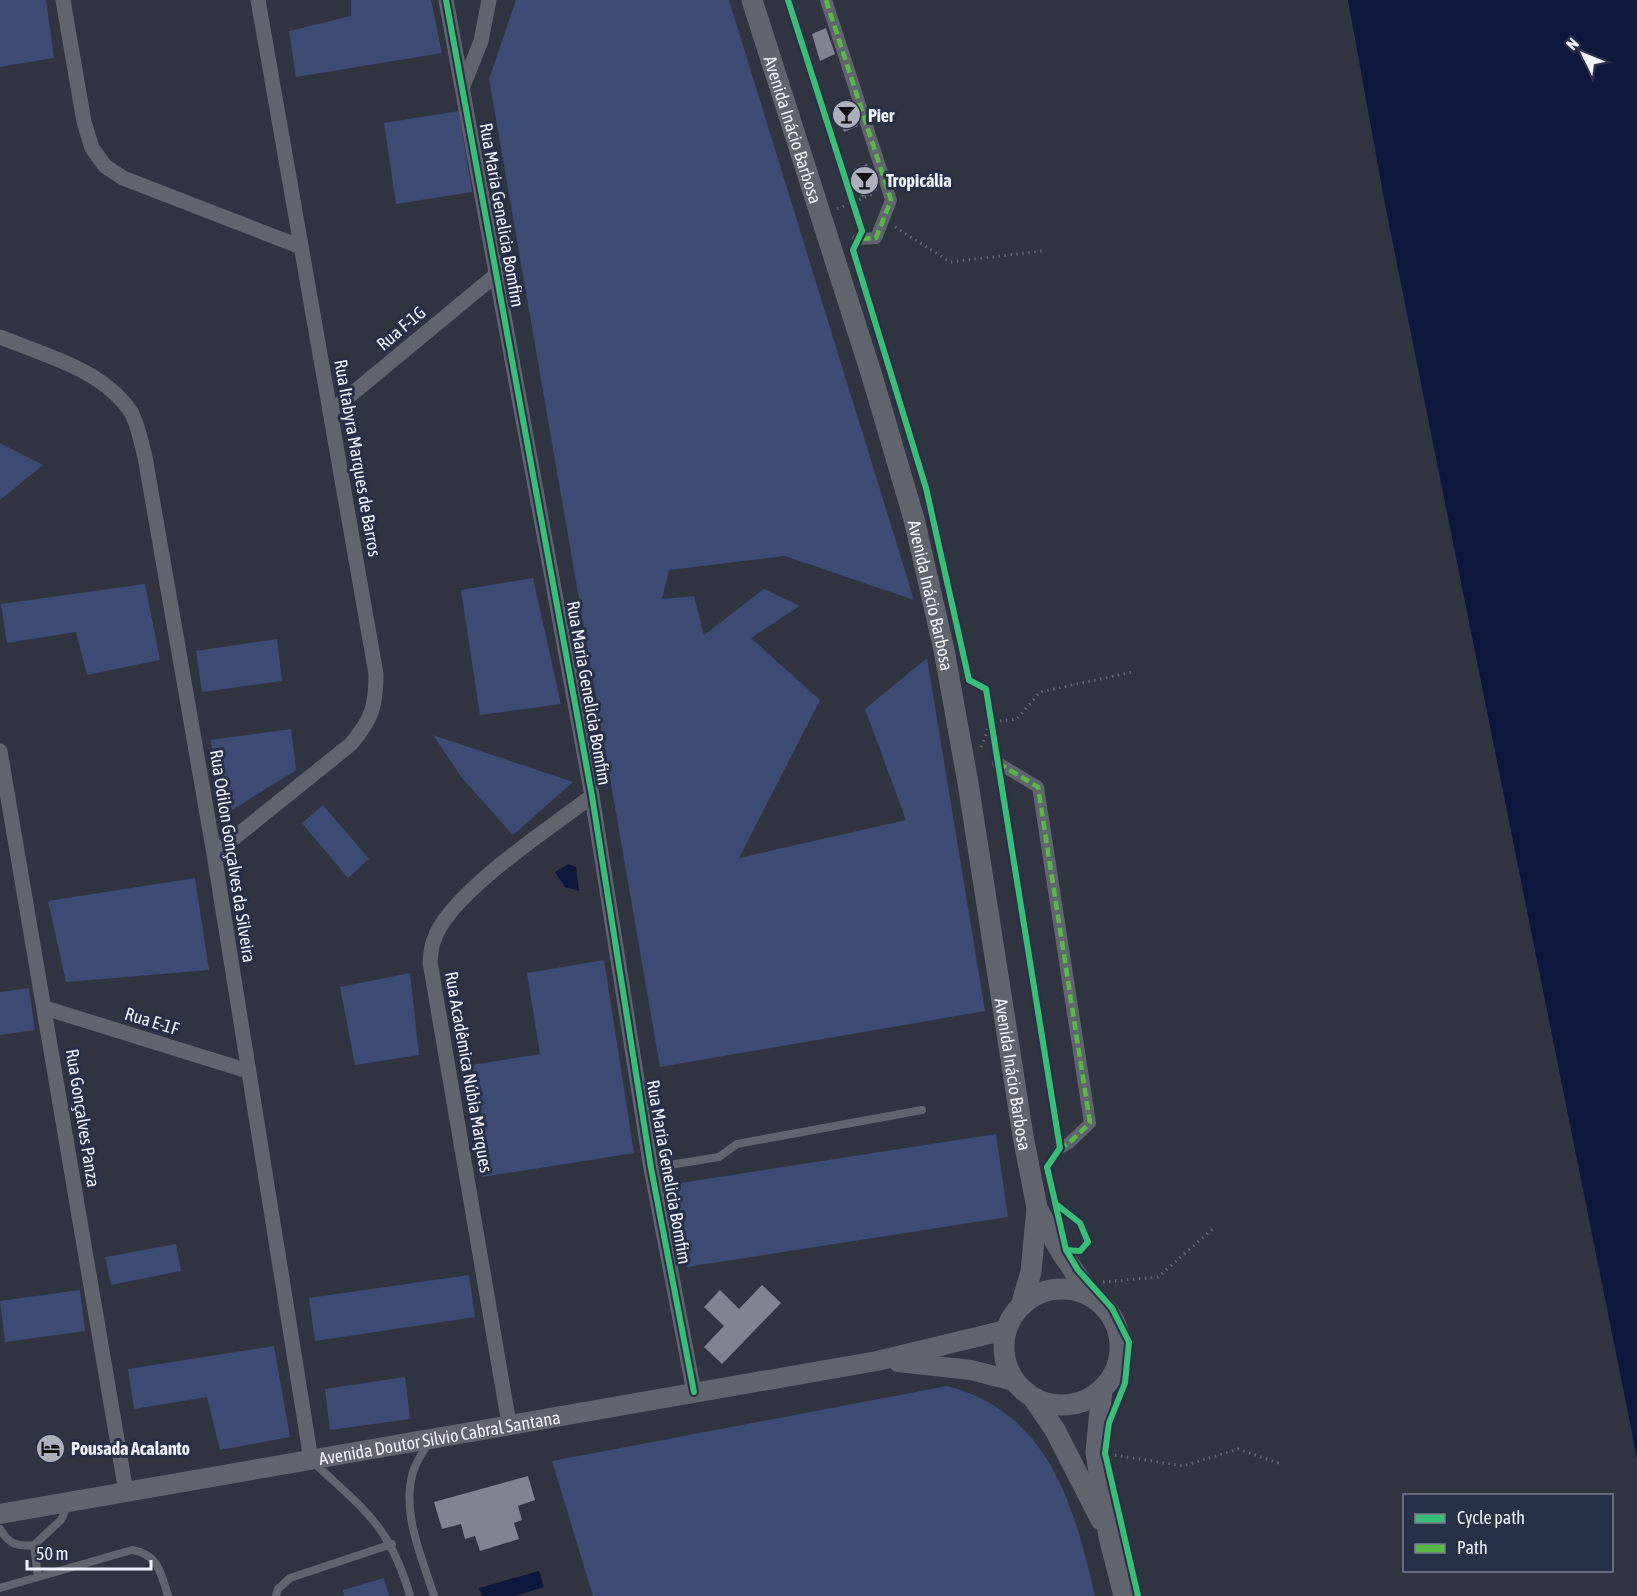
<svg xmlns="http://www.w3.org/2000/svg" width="1637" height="1596" font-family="'Asap Condensed',sans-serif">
  <rect width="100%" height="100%" fill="#2f3440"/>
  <path fill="#3d4a73" d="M0 0H46L54 58 0 67Z
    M351 0H431L442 53 296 77 289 31 351 16Z
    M516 0H729L914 600 785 556 669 570 662 599 694 596 704 635 764 589 800 606 751 638 820 700 739 858 906 820 865 709 927 658 985 1011 660 1067 489 79Z
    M459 111 472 192 396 204 384 123Z
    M0 443 43 465 0 500Z
    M533 578 561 704 480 715 461 590Z
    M145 584 160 660 87 675 76 632 7 643 1 604Z
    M277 639 282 681 202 692 196 651Z
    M291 729 296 770 229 812 210 740Z
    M433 735 573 782 513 835 462 778Z
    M323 805 369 859 348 878 302 823Z
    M195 878 209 970 66 982 48 901Z
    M604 960 634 1153 482 1177 465 1066 540 1054 527 973Z
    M410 973 419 1055 355 1065 340 987Z
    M29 988 35 1030 0 1035V992Z
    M996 1134 1008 1217 687 1267 674 1184Z
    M176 1244 181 1271 111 1285 105 1257Z
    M469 1275 475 1317 315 1341 309 1298Z
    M80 1290 85 1331 5 1342 0 1301Z
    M274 1346 290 1437 220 1450 207 1397 134 1409 128 1369Z
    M405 1377 410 1419 330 1430 325 1389Z
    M947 1386C1049 1412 1074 1505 1095 1596H593L552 1461Z
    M384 1578 389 1596H344L343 1590Z"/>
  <path fill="#0d163c" d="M1348 0H1637V1458L1385 204Z
    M568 864 576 867 579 891 565 887 555 872Z
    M539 1571 544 1587 515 1596H482L479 1588Z"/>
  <path fill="#7f848f" d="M826 28 835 54 820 61 812 34Z
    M850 99 858 126 844 132 836 105Z
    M867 164 877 190 862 197 854 169Z
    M762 1285 781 1303 722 1364 704 1347 724 1326 704 1307 720 1290 739 1309Z
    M528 1476 535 1500 518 1506 522 1520 514 1523 519 1539 480 1551 475 1536 465 1539 461 1524 442 1529 434 1502Z"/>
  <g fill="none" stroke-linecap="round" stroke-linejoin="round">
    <path stroke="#676a72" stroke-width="3" stroke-dasharray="1.5 4.5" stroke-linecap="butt" d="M837 209 875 193
      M895 227 950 262 1042 251
      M981 747 991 722 1017 719 1040 692 1133 672
      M1103 1282 1158 1277 1215 1227
      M1115 1455 1183 1466 1238 1449 1281 1464"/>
    <path stroke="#60646d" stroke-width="8" d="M651 1168 719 1157 737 1144 922 1110
      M428 1443C423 1452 416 1462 413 1472 401 1513 422 1557 434 1596
      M312 1461C363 1509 390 1525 410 1596
      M0 1529C9 1544 17 1547 34 1545L61 1520 68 1504
      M34 1545 38 1577
      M0 1588 132 1550C158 1554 161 1573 168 1596
      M276 1596 278 1589 290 1578 392 1544"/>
    <path stroke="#60646d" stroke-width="12" d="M826 0 891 200 876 238 858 239
      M998 763 1038 787 1090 1123 1069 1143 1060 1148"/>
    <path stroke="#60646d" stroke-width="15" d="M63 0 84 122 92 148 105 166 123 178 301 247
      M446 0 592 796 651 1168 694 1392
      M463 86 481 41 489 0
      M0 337C46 356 102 369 131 412 138 424 141 443 145 457L214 854 311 1460
      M330 412 497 274
      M0 751 126 1492
      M214 854 351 744C372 719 376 706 376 674L258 0
      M45 1008 248 1071
      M509 1424 430 962C431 955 431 946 434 940 448 894 553 826 592 796"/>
    <g stroke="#60646d" stroke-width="20">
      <path d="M898 1362 971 1370 1014 1381"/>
      <path id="s1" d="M0 1514 877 1361 1006 1330"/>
    </g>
    <g stroke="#60646d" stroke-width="21">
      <path id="s2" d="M752 0 872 376 914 519 944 650 968 783 1023 1136 1037 1208 1031 1272 1021 1306"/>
      <path d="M1037 1208 1061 1252 1092 1297"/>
      <circle cx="1062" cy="1347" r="58"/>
      <path d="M1102 1390 1096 1452 1109 1537 1124 1596"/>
      <path d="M1034 1399 1055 1430 1101 1520"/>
    </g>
    <path stroke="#58b947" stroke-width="4.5" stroke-dasharray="9 4.5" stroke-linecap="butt" d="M826 0 891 200 876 238 858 239
      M998 763 1038 787 1090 1123 1069 1143 1060 1148"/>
    <defs>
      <path id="cycleway" d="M446 0 592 796 651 1168 694 1392
        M788 0 862 231 853 250 926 488 969 680 986 689 1060 1148 1047 1167 1066 1250 1080 1251 1088 1242 1080 1223 1056 1204
        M1066 1250 1078 1270 1112 1308 1129 1342 1125 1383 1109 1423 1105 1453 1138 1596"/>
    </defs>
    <use href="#cycleway" stroke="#283047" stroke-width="10"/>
    <use href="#cycleway" stroke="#3abd76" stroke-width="6"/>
  </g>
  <defs>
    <symbol id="bar-disc" viewBox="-11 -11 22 22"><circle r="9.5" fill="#acb0ba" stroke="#283047"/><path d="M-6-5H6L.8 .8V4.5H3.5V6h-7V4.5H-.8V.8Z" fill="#111"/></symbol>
    <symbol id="hotel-disc" viewBox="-11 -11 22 22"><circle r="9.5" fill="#acb0ba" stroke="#283047"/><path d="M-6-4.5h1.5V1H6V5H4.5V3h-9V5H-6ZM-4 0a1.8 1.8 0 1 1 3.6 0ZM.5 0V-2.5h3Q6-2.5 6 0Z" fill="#111"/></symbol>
  </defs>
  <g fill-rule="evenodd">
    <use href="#bar-disc" x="830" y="98" width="33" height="33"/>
    <use href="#bar-disc" x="848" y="164" width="33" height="33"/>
    <use href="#hotel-disc" x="34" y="1432" width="33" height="33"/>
  </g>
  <g text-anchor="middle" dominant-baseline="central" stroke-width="6" stroke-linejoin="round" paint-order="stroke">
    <g font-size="18" font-weight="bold" fill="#f0f3fc" stroke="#283047" text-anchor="start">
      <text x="868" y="115">Pier</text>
      <text x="886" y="180">Tropicália</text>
      <text x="71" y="1448">Pousada Acalanto</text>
    </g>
    <g font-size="18" fill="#f0f3fc" stroke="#283047">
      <text stroke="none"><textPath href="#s2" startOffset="136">Avenida Inácio Barbosa</textPath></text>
      <text transform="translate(502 215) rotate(80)">Rua Maria Genelicia Bomfim</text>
      <text transform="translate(401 328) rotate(-40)">Rua F-1G</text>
      <text transform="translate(358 458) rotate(80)">Rua Itabyra Marques de Barros</text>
      <text stroke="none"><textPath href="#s2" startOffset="622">Avenida Inácio Barbosa</textPath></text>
      <text transform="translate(589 693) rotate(80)">Rua Maria Genelicia Bomfim</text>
      <text transform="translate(233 856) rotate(81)">Rua Odilon Gonçalves da Silveira</text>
      <text transform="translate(152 1021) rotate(17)">Rua E-1F</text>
      <text transform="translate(469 1072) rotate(80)">Rua Acadêmica Núbia Marques</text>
      <text stroke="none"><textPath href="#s2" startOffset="1108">Avenida Inácio Barbosa</textPath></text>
      <text transform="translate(83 1118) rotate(81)">Rua Gonçalves Panza</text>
      <text transform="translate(669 1172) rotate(80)">Rua Maria Genelicia Bomfim</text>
      <text stroke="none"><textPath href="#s1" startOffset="446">Avenida Doutor Silvio Cabral Santana</textPath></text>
    </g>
  </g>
  <rect x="1403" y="1494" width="210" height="78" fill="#283047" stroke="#787e8f" stroke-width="1.5"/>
  <rect x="1415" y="1514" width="30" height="9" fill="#3abd76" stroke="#787e8f" stroke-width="1.5"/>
  <text x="1457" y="1524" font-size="18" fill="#f0f3fc">Cycle path</text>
  <rect x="1415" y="1544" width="30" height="9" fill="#58b947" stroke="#787e8f" stroke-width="1.5"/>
  <text x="1457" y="1554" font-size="18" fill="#f0f3fc">Path</text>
  <g transform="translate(1583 54) rotate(313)" stroke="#283047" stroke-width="4.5" paint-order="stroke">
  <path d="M0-4.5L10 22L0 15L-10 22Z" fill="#f0f3fc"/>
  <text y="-9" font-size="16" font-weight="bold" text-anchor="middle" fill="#f0f3fc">N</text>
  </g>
  <path d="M27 1560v9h124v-9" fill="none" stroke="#f0f3fc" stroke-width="3"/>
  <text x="36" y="1560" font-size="18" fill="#f0f3fc" stroke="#283047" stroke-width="4.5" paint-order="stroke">50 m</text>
</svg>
